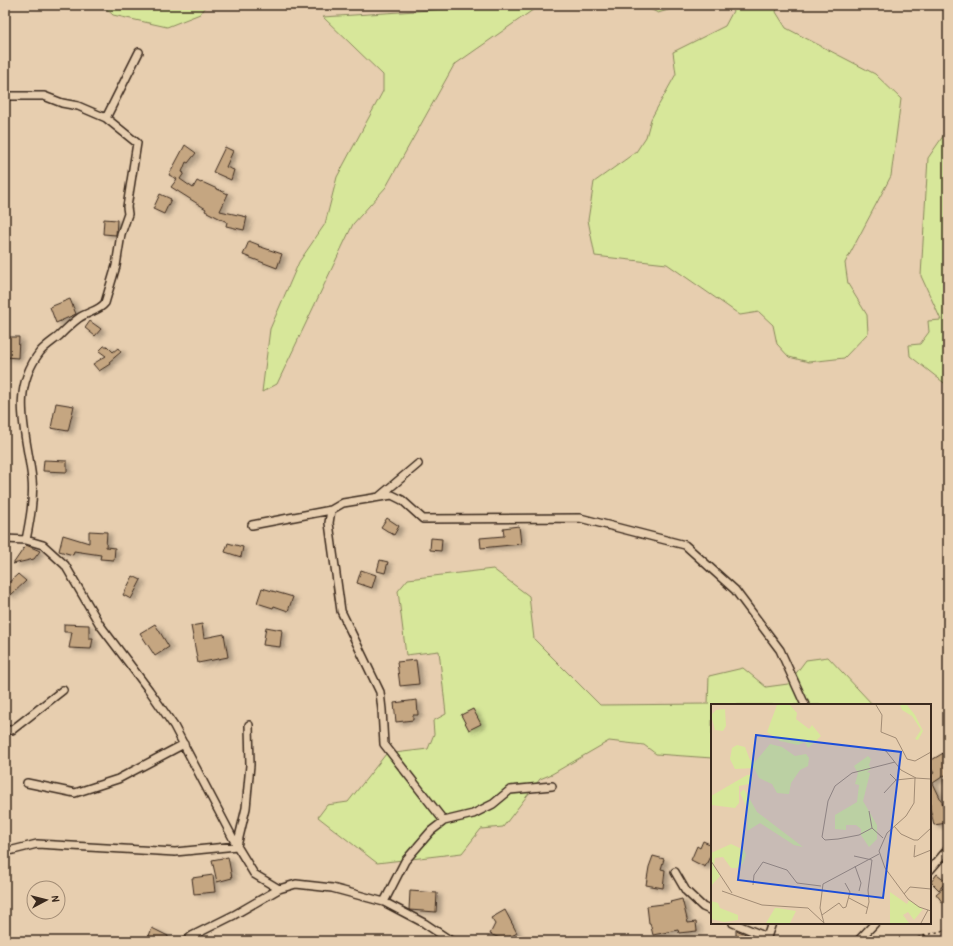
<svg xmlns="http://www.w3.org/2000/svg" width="953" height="946" font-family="'Patrick Hand',sans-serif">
  <defs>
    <filter id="shadow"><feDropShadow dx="4.5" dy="2.5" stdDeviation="2" flood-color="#0004"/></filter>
  </defs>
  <rect width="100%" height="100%" fill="#e7ceaf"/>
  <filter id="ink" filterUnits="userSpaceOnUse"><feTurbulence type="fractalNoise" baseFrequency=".025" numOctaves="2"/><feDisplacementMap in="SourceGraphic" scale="8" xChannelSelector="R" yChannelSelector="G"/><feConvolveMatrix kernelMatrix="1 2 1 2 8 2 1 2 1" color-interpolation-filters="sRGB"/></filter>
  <g filter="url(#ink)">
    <path fill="#d7e79a" stroke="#89885c" d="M102 5H206L200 14 167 27 113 15Z
      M468 5H540L454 65 386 187 353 224 277 384 262 392 270 329 299 262 325 224 337 177 383 91V75L323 17 462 8Z
      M642 5H679L678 7 658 13Z
      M732 5H778L776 12 786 28 875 74 901 99 891 176 845 263 848 284 867 315 868 333 844 358 809 362 789 357 777 344 773 325 759 312 740 315 667 264 595 256 588 220 594 182 636 152 646 137 651 119 676 74 673 52 725 26 733 11Z
      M948 129V386L910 356 909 345 920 344 929 332 928 321 941 320 921 276 928 158Z
      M493 569 529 596 534 639 600 705 708 704 709 676 743 668 766 687 788 684 806 660 828 657 873 705H712V758L656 754 644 745 609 741 552 774 540 779 503 827 481 829 462 853 377 863 318 817 327 805 348 802 386 754 428 749 434 734 433 721 446 714 439 651 406 655 398 591 408 579Z"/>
    <path fill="#c5a681" stroke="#3b2a1e" filter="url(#shadow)" d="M185 145 196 153 188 163 186 162 182 172 184 173 180 179 193 188 197 181 201 183 202 182 228 194 220 211 247 217 244 230 226 226 227 222 205 211 206 209 171 187 177 179 169 175Z
      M225 147 233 151 226 167 234 170 231 180 213 172Z
      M160 194 171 199 164 214 153 209Z
      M104 219 117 220 116 235 103 234Z
      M249 241 259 245 258 246 282 254 277 268 243 255Z
      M70 299 76 314 56 323 50 307Z
      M90 321 101 329 95 336 85 328Z
      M5 337H19L18 358 5 357Z
      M104 346H107L113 352 118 348 121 352 109 362 110 364 99 371 93 364 106 356 99 351Z
      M56 403 74 406 68 431 51 428Z
      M44 460 67 461V472L43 471Z
      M387 518 399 526 394 535 381 527Z
      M519 526 521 544 481 548 480 538 504 536 503 528Z
      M89 531 107 532 106 547 115 548 114 560 100 559 101 555 74 551 73 555 59 551 63 535 89 543Z
      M431 538 442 539 441 551 430 550Z
      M228 543 243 547 241 557 225 552Z
      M26 545 40 551 34 559 13 564Z
      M380 560 388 562 385 573 377 571Z
      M361 570 376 575 372 588 357 583Z
      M18 574 26 581 11 595 5 591V586Z
      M133 576 141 580 131 599 123 595Z
      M262 588 293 597 288 611 274 606 273 608 257 603Z
      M64 624 89 625V638H93L91 649 69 648 72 632H64Z
      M155 624 169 647 155 656 140 633Z
      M202 624 204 638 224 634 228 657 198 663 191 626Z
      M266 627 282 630 280 647 263 645Z
      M416 660 419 684 400 686 397 662Z
      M417 700 418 715H413V720L396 722 394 703Z
      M473 709 481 724 469 730 461 715Z
      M945 752 948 757V773L933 783 942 802 947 823 934 825 930 808V775L934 773 930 767V761Z
      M703 841 712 845V852L705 867 691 860 697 846 700 848Z
      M653 856 664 859 661 869 665 870 663 888 646 885 649 867Z
      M228 857 232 878 217 882 212 860Z
      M937 874 946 881 939 890 931 882Z
      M213 875 215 892 194 894 192 878Z
      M943 888 948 895V898L943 903 936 894Z
      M410 891 437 893 436 912 409 910Z
      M682 899 688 923 696 922 697 931 679 933 678 930 653 935 650 923H649L647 906 671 903 670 902Z
      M505 910 517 933 503 941 502 939 490 934 495 924 491 918Z
      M152 928 168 936 167 941H147Z
      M736 930 753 937V941H736Z"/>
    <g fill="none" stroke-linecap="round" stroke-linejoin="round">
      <defs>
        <path id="street" d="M5 96H44L62 103 78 106 106 118 137 143 127 207 128 214 121 234 116 266 105 303C99 311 87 312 79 318 72 323 65 330 59 336 53 341 45 346 40 352 9 392 27 434 32 479 34 499 30 520 26 540
          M106 118 139 52
          M380 496 418 464
          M252 525 331 510
          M5 539 26 540 43 545 65 565 100 625 149 690 174 726 237 846 254 874 279 889
          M5 730H12L63 690
          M27 783 75 793 118 779 184 744
          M444 821 384 744 382 710 380 692 341 611 329 523 331 510 343 503 392 495 402 500 423 519 580 518 685 545 735 590 780 650 805 705
          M5 852 37 844 175 852 237 846 246 808 250 765 249 725
          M930 870 948 849
          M675 872 686 891 703 907 712 911
          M384 902 405 861 431 831 444 821 473 814 493 804 510 790 552 786
          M733 923 767 937
          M186 941 192 936 234 915 279 889 296 884 332 888 384 902 424 923 451 941
          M768 941 767 937 772 923
          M858 941 875 923"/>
      </defs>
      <use href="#street" stroke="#3b2a1e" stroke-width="10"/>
      <path stroke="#3b2a1e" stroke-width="1.5" stroke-dasharray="3 3" stroke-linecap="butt" d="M906 941 948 929"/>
      <use href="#street" stroke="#e7ceaf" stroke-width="7"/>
    </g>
  </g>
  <g transform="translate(711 704)">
    <rect width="220" height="220" fill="#e7ceaf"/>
    <path d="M66 1H79L86 9 85 15 98 25 101 21 110 32 97 44 94 38 87 41 69 37 56 28ZM189 1H196L204 11 212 27 207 36 204 35 210 26 201 12 191 6ZM14 5 15 22 12 27 4 26 0 11 5 6ZM59 40 71 43 84 52 95 50 98 54 97 62 89 66 80 79 78 90 66 89 61 80 48 74 43 64 24 65 19 55 21 44 26 41 34 43 39 56 44 58ZM157 52 160 55 158 61 160 65 156 68 159 69 152 97 166 121V135L158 143 150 131V125L145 121H135V126L124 125V111L146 98 148 81 144 80 147 69 143 62ZM36 71H39L42 76 38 80 28 82V99L24 104 0 101V92ZM33 85 46 108 92 143 83 141 49 119 36 127 37 106 29 89ZM20 140 33 146 35 151 32 159 26 164H20L12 153 4 154 3 162 9 172 0 182V149ZM179 188 196 200 198 196 212 205 203 216 197 208 192 211 198 219H179ZM0 197 7 199 9 204 27 211V216L13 218 0 215ZM64 204H66L85 207 79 219H55Z" fill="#d7e79a"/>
    <path fill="none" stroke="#a28c75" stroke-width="1" d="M165 1 171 11 170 28 185 34 196 55 204 57 220 48M169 45 175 47 190 66 205 74M179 70 185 76 204 74M220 75 204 74 203 99 195 112 176 129 168 147 174 164 197 195 208 203 220 207M173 89 185 76M158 107 161 124 172 134M183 122 190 130 203 136H207L220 124M161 124 148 131 127 135 114 136 111 133 117 97 124 82 141 69 184 58M204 141 203 153 220 146M143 152 161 156 157 186 158 198 155 210M0 157 21 189M144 162 150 179 148 187M42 181 43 171 52 158 76 166 86 179 110 182M11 187 51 201 97 204 113 219M193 190 199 183 220 185M138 194 157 204M111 211 128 199 132 204 135 203 139 188 134 179M113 219 109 204 112 180 168 150M210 219 217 206"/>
    <path fill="#1d4ed8" fill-opacity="0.15" stroke="#1d4ed8" stroke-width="2" d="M45 31 190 48 172 194 27 176Z"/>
    <rect width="220" height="220" fill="none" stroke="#3b2a1e" stroke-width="2"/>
  </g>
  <rect width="953" height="946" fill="none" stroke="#e7ceaf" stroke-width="20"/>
  <rect x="10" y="10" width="933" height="926" fill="none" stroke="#3b2a1e" stroke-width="1.5" filter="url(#ink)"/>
  <g transform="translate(46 900) rotate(83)"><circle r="19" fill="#e7ceaf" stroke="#a28c75"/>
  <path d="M0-3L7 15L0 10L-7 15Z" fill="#3b2a1e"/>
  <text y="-6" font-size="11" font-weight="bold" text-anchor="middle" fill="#3b2a1e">N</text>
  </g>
</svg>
